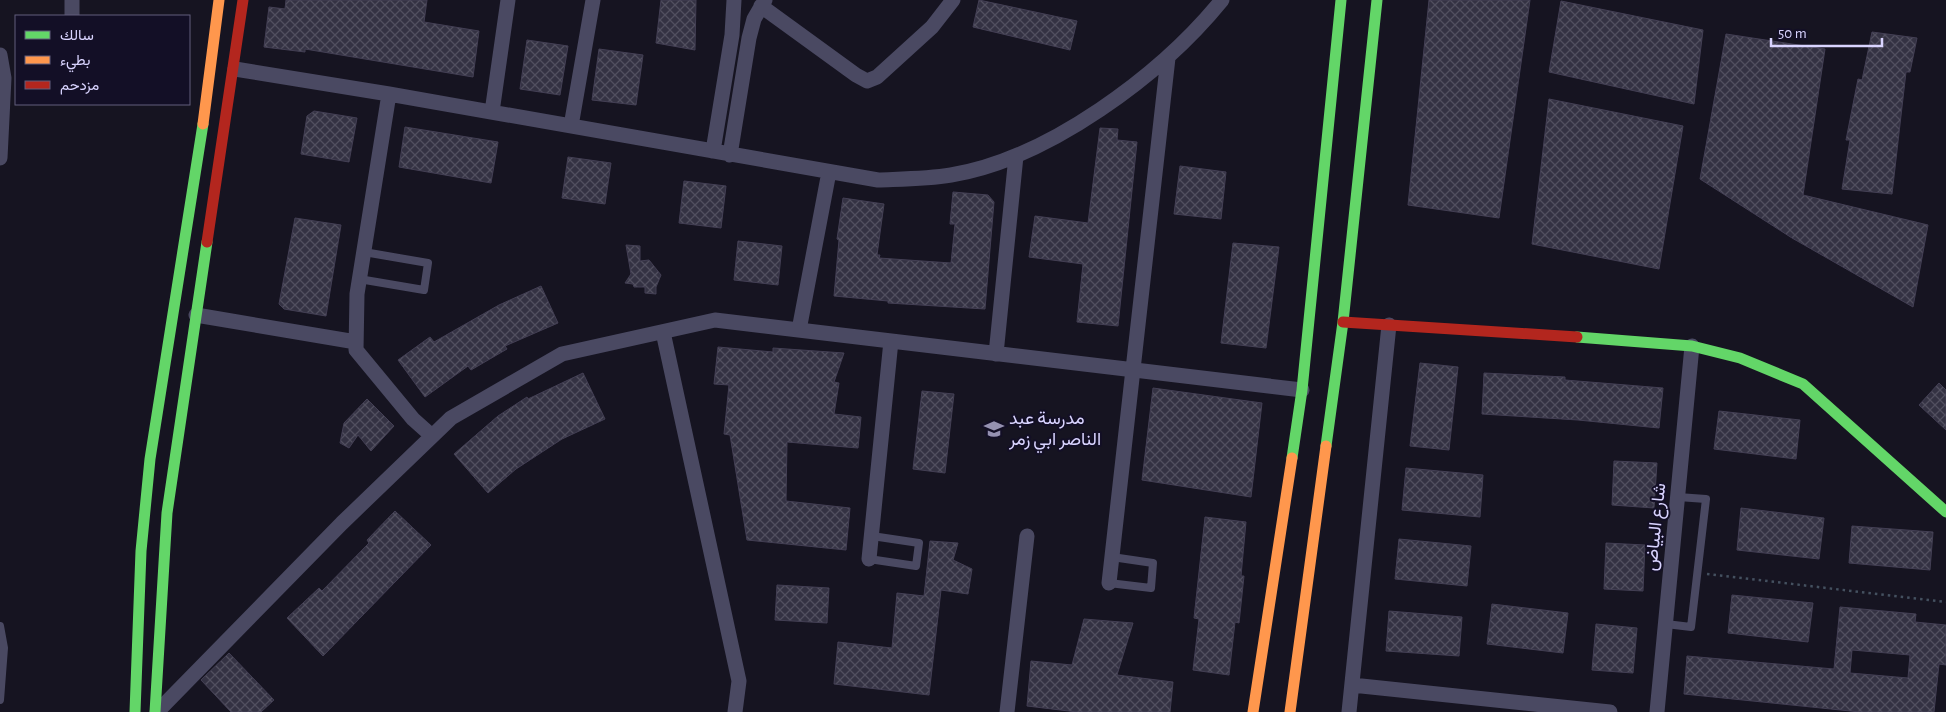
<svg xmlns="http://www.w3.org/2000/svg" width="1946" height="712" font-family="'Alegreya Sans',Vazirmatn,sans-serif">
  <defs>
    <pattern id="building-cross-hatch" width="8" height="8" patternUnits="userSpaceOnUse" patternTransform="scale(1.25)"><rect width="8" height="8" fill="#343243"/><path d="M0 0l8 8M0 8l8-8" fill="none" stroke="#514f5f"/></pattern>
  </defs>
  <rect width="100%" height="100%" fill="#161421"/>
  <path fill="url(#building-cross-hatch)" stroke="#433f54" fill-rule="evenodd" d="M286 0H427L424 22 479 31 473 77 305 49V52L264 47 269 7 285 9Z
    M661 0H696L695 50 656 43Z
    M979 0 1077 21 1070 50 973 27Z
    M1429 0H1530L1499 218 1408 205Z
    M1561 1 1703 30 1694 104 1549 72Z
    M1872 32 1917 38 1910 72H1906L1892 194 1842 189 1850 140H1846L1858 79 1862 80Z
    M1726 34 1825 49 1803 195 1928 225 1913 307 1792 238 1700 179Z
    M527 40 568 46 560 95 520 89Z
    M599 49 643 55 636 105 592 100Z
    M1549 99 1683 126 1659 269 1532 244Z
    M314 111 357 118 349 162 301 154 307 116Z
    M405 127 498 142 491 183 399 167Z
    M1100 128 1118 129 1117 140 1137 142 1118 326 1077 322 1083 264 1029 257 1035 216 1088 223Z
    M568 157 611 163 605 204 562 198Z
    M1180 166 1226 172 1221 219 1174 214Z
    M684 181 726 186 721 228 679 223Z
    M953 192 988 195 994 202 985 309 888 303V301L834 296 839 240 837 239 843 198 884 204 877 255H880L879 258 951 263 955 224H950Z
    M295 218 341 225 326 316 284 309 279 304Z
    M738 241 782 246 778 285 734 280Z
    M1233 243 1279 247 1266 348 1221 343Z
    M626 245 640 246V261L649 260 661 275 656 287V294L645 293V287H634L633 284 625 283 631 274Z
    M541 286 558 323 505 346 507 349 471 370 468 366 425 397 398 360 430 337 434 342 499 305Z
    M718 347 773 352V348L844 353 834 382 839 383 834 414 861 417 858 448 787 442 786 501 850 508 846 550 747 540 730 435 724 434 729 385 714 384Z
    M1420 363 1458 367 1449 450 1410 446Z
    M583 373 605 419 562 439 516 469 488 493 454 454 498 416 527 397 528 399Z
    M1484 373 1565 377V380L1663 388 1659 428 1578 420 1482 414Z
    M1939 383 1946 390V430L1919 405Z
    M1153 388 1262 403 1251 497 1142 480Z
    M922 391 954 394 945 473 913 469Z
    M367 399 394 426 371 451 358 435 349 448 340 443 344 423Z
    M1719 411 1800 420 1796 459 1714 449Z
    M1614 461 1657 463 1654 508 1612 505Z
    M1406 468 1483 475 1480 517 1402 510Z
    M1741 508 1824 518 1819 559 1737 550Z
    M395 511 431 545 323 656 287 618 319 588 322 591 369 543 367 540Z
    M1205 517 1246 522 1241 576H1244L1239 623 1235 622 1229 675 1193 670 1199 619 1194 618Z
    M1852 526 1933 532 1930 570 1849 563Z
    M1399 539 1471 546 1467 586 1395 579Z
    M930 541 958 543 953 560 972 569 968 594 941 590 929 695 834 684 838 642 892 648 897 593 924 596Z
    M1606 543 1645 545 1643 591 1604 589Z
    M777 585 829 588 827 623 775 620Z
    M1732 595 1813 603 1808 642 1728 633Z
    M1492 604 1568 613 1563 653 1487 644Z
    M1840 607 1916 614 1915 622 1946 625V665L1939 664 1934 712H1860L1684 694 1687 656 1834 669ZM1852 650 1910 655 1908 678 1850 673Z
    M1389 611 1462 617 1459 656 1386 651Z
    M1084 619 1133 623 1117 675 1173 682 1170 712H1077L1027 706 1031 661 1072 665Z
    M1596 624 1637 628 1633 673 1592 670Z
    M229 653 274 700 261 712H231L201 680Z"/>
  <g fill="none" stroke-linecap="round" stroke-linejoin="round">
    <path stroke="#44505f" stroke-width="2.5" stroke-dasharray="2.5 4" stroke-linecap="butt" d="M1707 574 1946 602"/>
    <path stroke="#4a4962" stroke-width="8" d="M359 279 424 290 428 263 364 252
      M869 559 916 566 919 543 872 536
      M1109 583 1151 588 1153 563 1112 557
      M1666 624 1691 627 1706 499 1678 497
      M0 626 4 648 0 700"/>
    <path stroke="#4a4962" stroke-width="15" d="M761 6 856 75 867 81 877 77 932 27 953 0
      M72 16V0
      M0 55 4 78 0 158
      M235 69 389 94 878 180C902 179 927 179 951 175 1048 159 1161 75 1222 0
      M389 94 357 294 356 350 413 419 432 436
      M492 112 508 0
      M571 126 593 0
      M713 151 732 35 734 0
      M730 155 749 38 754 19 765 0
      M196 315 356 342
      M799 330 829 172
      M663 332 739 681 735 712
      M996 354 1016 156
      M869 559 891 341
      M1109 583 1168 58
      M1352 685 1610 712
      M157 712 342 523 451 418 562 354 715 320 1302 390
      M1007 712 1027 536
      M1349 712 1389 325
      M1657 712 1692 346"/>
    <path stroke="#63d668" stroke-width="11" d="M1577 337 1692 346 1740 358 1803 384 1946 512
      M1326 446 1343 322 1377 0
      M1292 458 1302 390 1341 0
      M135 712 141 551 150 459 203 124
      M155 712 167 513 207 242"/>
    <path stroke="#ff974d" stroke-width="11" d="M203 124 219 0
      M1253 712 1292 458
      M1290 712 1326 446"/>
    <path stroke="#b3261e" stroke-width="11" d="M207 242 243 0
      M1343 322 1577 337"/>
  </g>
  <defs>
    <symbol id="school-bare" viewBox="-9 -9 18 18"><path d="M0-5L7-2L0 1L-7-2ZM-4 1L0 2.5L4 1V4Q0 6-4 4Z" fill="#9591b1" stroke="#130f26" stroke-width="2.5" paint-order="stroke"/></symbol>
  </defs>
  <g fill-rule="evenodd">
    <use href="#school-bare" x="980" y="415" width="28" height="28"/>
  </g>
  <g text-anchor="middle" dominant-baseline="central" stroke-width="4" stroke-linejoin="round" paint-order="stroke">
    <g font-size="18" fill="#d9d4ff" stroke="#130f26" text-anchor="start">
      <text x="1009" y="419">مدرسة عبد<tspan x="1009" dy="21">الناصر ابي زمر</tspan></text>
    </g>
    <g font-size="18" fill="#d9d4ff" stroke="#130f26">
      <text transform="translate(1656 527) rotate(-84)">شارع البياض</text>
    </g>
  </g>
  <rect x="15" y="15" width="175" height="90" fill="#130f26" stroke="#625e7d"/>
  <rect x="25" y="31" width="25" height="8" fill="#63d668" stroke="#625e7d"/>
  <text x="60" y="40" font-size="15" fill="#d9d4ff">سالك</text>
  <rect x="25" y="56" width="25" height="8" fill="#ff974d" stroke="#625e7d"/>
  <text x="60" y="65" font-size="15" fill="#d9d4ff">بطيء</text>
  <rect x="25" y="81" width="25" height="8" fill="#b3261e" stroke="#625e7d"/>
  <text x="60" y="90" font-size="15" fill="#d9d4ff">مزدحم</text>
  <path d="M1771 38v8h111v-8" fill="none" stroke="#d9d4ff" stroke-width="2.5"/>
  <text x="1778" y="38" font-size="15" fill="#d9d4ff" stroke="#130f26" stroke-width="4" paint-order="stroke">50 m</text>
</svg>
